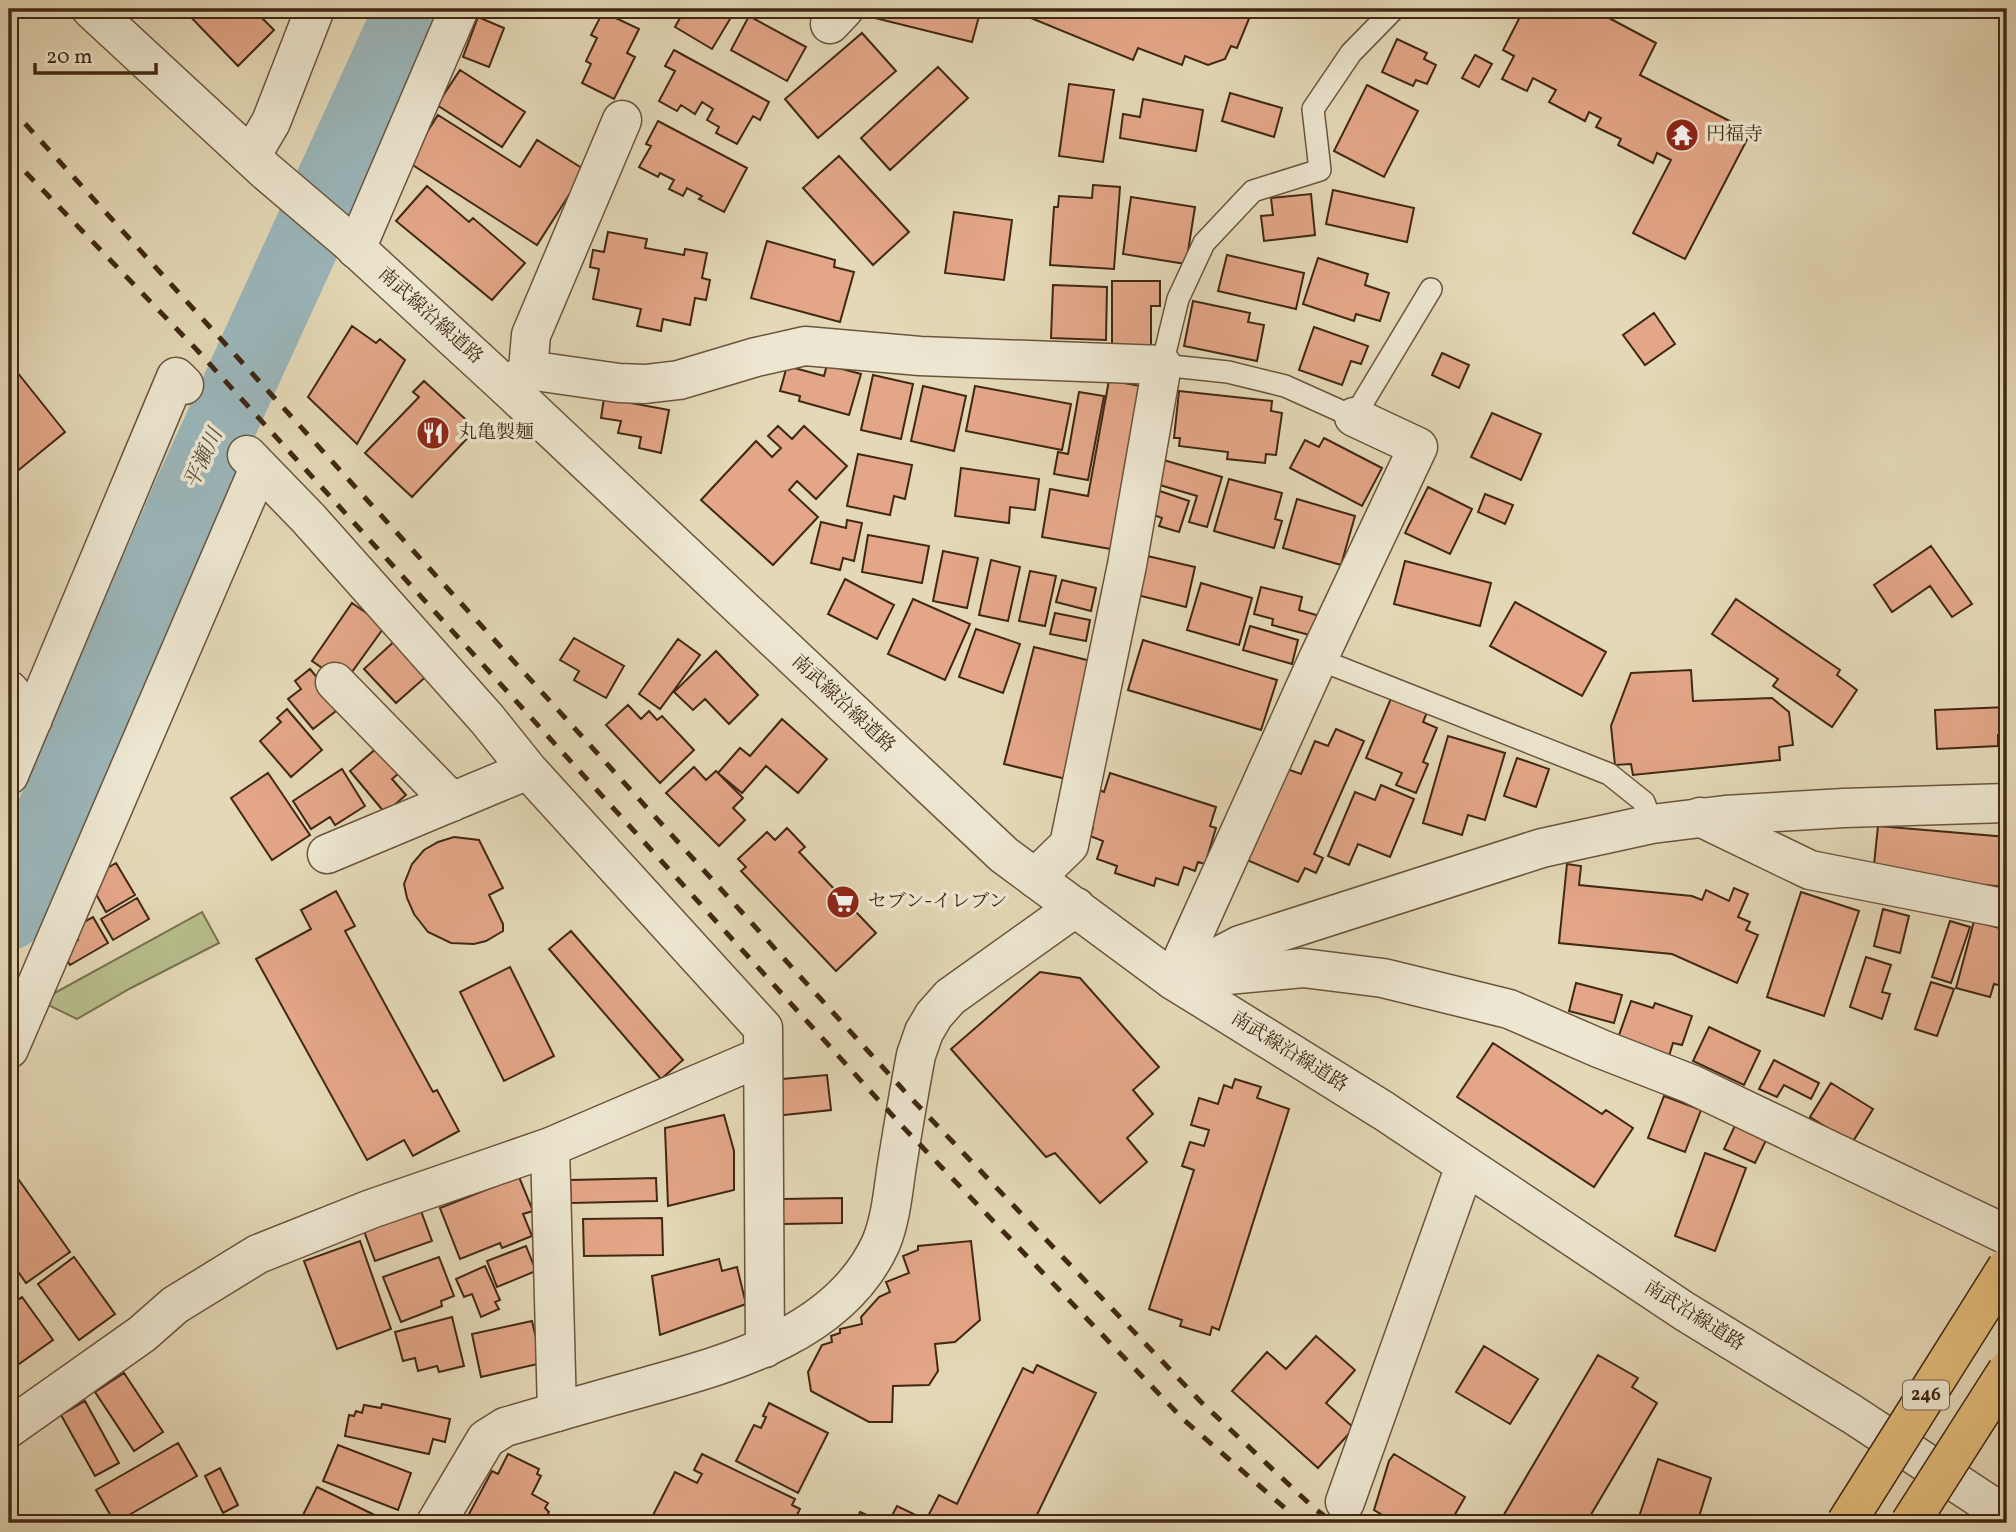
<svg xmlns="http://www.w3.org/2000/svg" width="2016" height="1532" font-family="Vollkorn,'Noto Serif JP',serif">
  <rect width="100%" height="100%" fill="#e4d8b6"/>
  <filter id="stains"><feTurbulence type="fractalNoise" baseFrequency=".00286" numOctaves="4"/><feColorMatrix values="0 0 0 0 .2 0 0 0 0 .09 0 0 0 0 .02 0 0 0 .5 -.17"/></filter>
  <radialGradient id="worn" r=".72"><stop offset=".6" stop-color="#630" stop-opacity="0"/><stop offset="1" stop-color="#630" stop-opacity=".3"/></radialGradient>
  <path fill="#b7be8c" stroke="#7c7350" stroke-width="2" d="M202 912 219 943 131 988 77 1019 40 1001Z"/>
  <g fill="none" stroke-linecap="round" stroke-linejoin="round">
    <path stroke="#9bb6ba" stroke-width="72" d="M9 914 189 494 411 9"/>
  </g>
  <path fill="#e3a688" stroke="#412813" stroke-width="2" d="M183 9H253L274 30 238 66Z
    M685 9H736L712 49 675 27Z
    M877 9H981L972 42 875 18Z
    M1009 9H1253L1237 48 1231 46 1225 59 1208 65 1185 56 1182 65 1138 48 1133 60Z
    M1524 9 1531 11 1532 9H1609L1613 11 1609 18 1656 43 1640 75 1751 132 1685 259 1633 233 1671 160 1657 153 1653 163 1618 145 1621 139 1596 127 1601 118 1589 112 1585 121 1549 102 1556 90 1533 78 1527 91 1502 79 1514 56 1503 50Z
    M603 12 639 29 627 53 635 57 614 99 582 83 591 64 586 61 597 38 591 35Z
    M749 16 806 47 787 81 731 50Z
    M478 17 504 28 489 67 463 57Z
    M862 33 896 71 818 138 785 99Z
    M1397 39 1427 53 1424 59 1436 65 1427 84 1416 80 1413 86 1382 72Z
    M674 50 769 102 760 120 753 116 737 144 716 133 719 127 707 120 713 109 702 102 695 114 681 105 677 111 659 101 675 71 665 66Z
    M1475 55 1492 64 1479 87 1462 78Z
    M938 67 968 98 890 170 861 138Z
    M460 70 525 112 502 147 437 105Z
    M1069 84 1114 90 1103 162 1059 156Z
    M1367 85 1418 111 1384 177 1334 151Z
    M1230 93 1282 108 1274 137 1222 121Z
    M1143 99 1203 110 1196 151 1120 138 1123 114 1140 117Z
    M438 115 520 167 537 140 585 170 537 245 408 162Z
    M658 121 747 168 724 212 699 199 702 196 687 188 683 196 669 189 674 180 660 173 658 177 639 167 651 146 646 144Z
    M839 156 909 232 873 265 803 188Z
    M1093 185 1120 187 1114 269 1050 265 1054 207H1058L1059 196 1092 198Z
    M427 186 469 222 473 218 525 263 492 300 396 221Z
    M1333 190 1414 208 1407 242 1326 224Z
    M1311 194 1315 235 1264 241 1261 216 1273 215 1271 198Z
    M1131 197 1195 207 1186 264 1123 254Z
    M954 212 1012 220 1004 280 945 273Z
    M608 232 647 239 645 248 684 255 685 249 707 253 702 278 710 280 706 300 695 298 690 325 663 319 661 331 637 326 641 309 593 299 599 269 590 267 593 250 604 252Z
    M767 241 835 260 834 267 854 272 840 322 751 298Z
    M1227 255 1304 273 1296 309 1218 291Z
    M1318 258 1368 274 1365 285 1389 293 1380 321 1356 314 1354 321 1303 304Z
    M1112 281H1160V306H1151V348H1112Z
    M1053 285 1107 287 1106 340 1051 338Z
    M1193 301 1250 313 1248 322 1264 325 1257 361 1184 346Z
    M1654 313 1675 344 1645 365 1623 335Z
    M352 326 376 343 380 339 405 360 357 444 308 397Z
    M1314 327 1368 346 1361 364 1351 361 1342 385 1299 370Z
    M1442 353 1469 365 1459 388 1432 375Z
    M827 365 861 374 849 415 799 401 800 396 780 391 787 366 824 376Z
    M13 367 65 432 9 478V370Z
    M873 375 913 384 901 439 861 430Z
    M1109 380 1140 386 1111 549 1042 537 1050 489 1088 496Z
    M424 381 476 429 412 497 365 453 419 397 413 392Z
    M923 386 966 396 954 451 911 441Z
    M975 386 1071 404 1062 450 966 431Z
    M1179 391 1272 401 1271 411 1282 413 1276 455 1266 454 1265 463 1227 459 1228 452 1179 446 1180 438H1174Z
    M1079 392 1104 396 1088 480 1054 474 1058 452 1068 454Z
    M604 398 669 410 661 453 639 448 641 437 618 433 621 421 601 418Z
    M1492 413 1541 434 1521 480 1471 457Z
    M778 426 792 439 804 426 847 466 816 499 797 481 789 490 818 517 773 565 701 500 756 441 772 457 781 448 768 436Z
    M1324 438 1382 468 1362 506 1290 468 1305 440 1319 447Z
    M858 454 912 465 905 499 894 496 890 515 847 506Z
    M1160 459 1222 477 1207 527 1189 522 1197 496 1153 483Z
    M961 468 1039 479 1035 510 1010 507 1009 523 955 516Z
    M1229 479 1282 493 1275 519 1282 521 1274 548 1214 531Z
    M1428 487 1472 509 1450 554 1405 533Z
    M1154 489 1189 501 1179 532 1159 526 1162 518 1146 512Z
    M1485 494 1513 505 1505 524 1478 512Z
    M1297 499 1355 516 1341 565 1283 548Z
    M847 520 862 523 854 561 843 558 840 570 811 563 821 522 846 528Z
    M868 535 929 546 922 583 862 572Z
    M1931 546 1972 604 1952 617 1930 586 1892 612 1874 585Z
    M943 551 978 558 967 608 933 601Z
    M1143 555 1195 567 1186 607 1133 594Z
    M991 560 1020 567 1008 621 979 615Z
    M1405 561 1491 583 1480 626 1394 604Z
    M1030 571 1056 576 1045 626 1019 621Z
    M845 579 894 605 877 639 828 614Z
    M1062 580 1096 588 1091 611 1056 602Z
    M1201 583 1252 598 1239 645 1187 630Z
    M1261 587 1302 597 1299 610 1323 617 1317 637 1272 625 1273 619 1254 614Z
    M913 599 970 624 945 680 888 654Z
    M1736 599 1840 670 1837 675 1857 690 1832 727 1773 686 1778 679 1712 634Z
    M1515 602 1606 652 1582 696 1490 646Z
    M352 603 385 626 344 683 312 661Z
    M1055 613 1090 620 1086 641 1050 634Z
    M1250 626 1298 640 1292 664 1243 650Z
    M976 629 1020 644 1003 693 959 677Z
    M398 638 429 674 396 703 364 669Z
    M574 638 624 666 606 698 574 680 579 671 560 660Z
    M678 639 700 655 660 709 639 694Z
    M1143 640 1277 680 1261 730 1128 690Z
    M1034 647 1095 662 1066 779 1004 764Z
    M716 651 758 695 729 724 705 699 693 710 674 692Z
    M310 669 341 707 313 729 288 699 301 689 295 681Z
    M1691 670 1693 701 1772 698 1789 712 1793 745 1779 747 1780 760 1633 775 1631 764 1615 765 1611 726 1631 673Z
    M1392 696 1428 710 1423 722 1437 728 1423 762 1428 764 1416 793 1396 785 1402 773 1366 758Z
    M628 705 641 719 649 711 657 720 662 716 694 750 660 783 606 725Z
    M2007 707V735H1998V746L1937 749 1935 710Z
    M287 709 322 750 291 777 260 741 281 722 277 718Z
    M782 719 827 759 798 793 766 766 742 793 718 773 740 748 750 756Z
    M1336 729 1364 741 1314 854 1323 858 1316 873 1305 868 1298 882 1247 860 1287 769 1301 774 1315 741 1328 746Z
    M1448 736 1505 753 1485 820 1468 815 1462 835 1423 823Z
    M378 747 399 773 392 779 406 795 385 813 350 771Z
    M1517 758 1549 769 1536 807 1504 796Z
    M694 767 706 780 716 771 743 798 733 808 745 820 719 846 666 793Z
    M342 769 365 806 335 825 330 817 311 829 293 801Z
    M268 773 310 835 272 860 231 798Z
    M1110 773 1216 807 1210 826 1216 828 1205 864 1198 862 1195 871 1184 867 1178 885 1156 878 1154 886 1115 873 1117 866 1097 859 1103 841 1090 836 1093 828 1084 825 1096 789 1104 792Z
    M1381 785 1414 799 1390 857 1358 844 1349 865 1328 856 1355 792 1375 800Z
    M1878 826 2007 837V887L1873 875Z
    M787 828 805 847 799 852 876 933 836 971 741 871 746 867 738 859 767 832 775 840Z
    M454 837 479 840 503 888 489 895 503 924V931L486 941 474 944 451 943 428 932 414 914 407 898 404 884 412 864 424 850 438 842Z
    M116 863 135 895 106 912 92 887 96 875Z
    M1567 864 1581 866 1579 885 1692 896 1702 900 1706 890 1729 901 1734 888 1748 894 1738 917 1750 922 1746 930 1758 935 1737 983 1672 954 1559 943Z
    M336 891 355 926 345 931 433 1092 437 1090 459 1131 413 1156 404 1140 367 1160 256 959 311 929 301 910Z
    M1801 892 1859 911 1824 1016 1767 997Z
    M137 898 149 919 113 940 101 919Z
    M1883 909 1909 916 1900 953 1874 946Z
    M93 917 108 943 70 965 61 950 78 940 71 929Z
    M1950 921 1970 927 1951 983 1932 977Z
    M1974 921 2007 930V987L1994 984 1990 997 1956 988Z
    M571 931 683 1060 661 1079 549 949Z
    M1866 957 1891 965 1882 992 1890 994 1882 1019 1850 1007Z
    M510 967 554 1056 504 1081 460 992Z
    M1040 972 1080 978 1159 1067 1133 1090 1153 1114 1127 1138 1147 1162 1100 1203 1055 1153 1046 1157 951 1049Z
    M1931 982 1954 989 1937 1036 1915 1029Z
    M1576 983 1622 995 1614 1023 1569 1011Z
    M1631 1001 1653 1008 1655 1003 1692 1016 1682 1045 1673 1043 1669 1056 1618 1038Z
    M1709 1027 1760 1051 1744 1085 1693 1061Z
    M1493 1043 1602 1114 1606 1110 1633 1128 1594 1187 1457 1097Z
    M1774 1060 1819 1083 1811 1099 1784 1085 1777 1097 1759 1089Z
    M827 1075 831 1110 775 1116 771 1080Z
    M1235 1079 1261 1087 1257 1098 1289 1109 1219 1330 1212 1327 1210 1335 1180 1326 1182 1320 1149 1309 1194 1170 1182 1166 1190 1142 1204 1146 1209 1130 1191 1125 1199 1098 1218 1104 1224 1085 1232 1088Z
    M1831 1083 1873 1109 1852 1143 1810 1117Z
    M1664 1096 1701 1110 1685 1152 1648 1138Z
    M724 1115 734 1151V1190L668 1206 665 1128Z
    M1739 1117 1770 1132 1755 1163 1724 1149Z
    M1705 1153 1746 1168 1715 1251 1675 1236Z
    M9 1166 70 1252 26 1283 9 1259Z
    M519 1177 533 1211 523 1214 532 1236 502 1248 500 1243 460 1259 440 1208Z
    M656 1178 657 1201 571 1203 570 1180Z
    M842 1198V1223L782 1224V1199Z
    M421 1211 432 1241 375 1261 364 1231Z
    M662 1218 663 1255 584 1256 583 1219Z
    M360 1241 391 1329 337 1349 304 1261Z
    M971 1241 980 1320 955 1342 935 1344 938 1371 929 1385 893 1386 892 1422H869L811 1391 808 1372 822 1345 832 1342 831 1336 840 1333V1329L862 1324 861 1317 879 1297 890 1292 886 1282 909 1273 903 1256 918 1250V1246Z
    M526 1246 536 1271 497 1287 487 1261Z
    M74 1257 115 1314 79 1340 38 1284Z
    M439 1257 454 1296 441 1301 442 1306 401 1322 383 1277Z
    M719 1259 722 1271 737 1267 746 1304 660 1335 652 1276Z
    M485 1266 500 1300 495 1302 499 1309 481 1317 472 1294 464 1297 456 1279Z
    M22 1297 53 1340 9 1371V1307Z
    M452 1317 464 1366 439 1372 437 1366 418 1371 415 1358 403 1361 395 1332Z
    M532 1321 542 1363 481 1377 472 1334Z
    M1316 1336 1355 1370 1326 1403 1354 1428 1318 1468 1232 1391 1267 1352 1286 1369Z
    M1484 1346 1538 1379 1510 1424 1456 1392Z
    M1598 1355 1638 1378 1632 1387 1657 1403 1586 1523H1499Z
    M1037 1365 1096 1393 1033 1523H888L897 1506 926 1520 939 1495 957 1504 1023 1368 1033 1373Z
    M124 1373 163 1432 134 1451 95 1392Z
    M85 1401 119 1463 95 1476 61 1415Z
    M769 1403 828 1433 798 1493 736 1461 754 1425 761 1428 766 1417 763 1416Z
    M382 1404 450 1419 445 1442 433 1439 429 1454 345 1436 349 1415 354 1416 356 1411 362 1413 364 1405 381 1408Z
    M178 1443 197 1476 115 1523 96 1490Z
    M338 1445 411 1473 398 1510 323 1481Z
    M508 1454 539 1469 537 1474 541 1476 532 1494 548 1503 545 1508 549 1512 543 1523H486L469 1514 492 1471 498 1474Z
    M702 1454 795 1499 792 1505 800 1509 793 1523H649L675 1472 697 1483 702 1474 694 1470Z
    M1394 1454 1465 1497 1450 1523H1396L1374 1510 1389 1461Z
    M1658 1459 1711 1478 1697 1523H1637Z
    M220 1468 238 1505 223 1513 205 1476Z
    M317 1487 391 1523H299Z
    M860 1512 884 1523H855Z"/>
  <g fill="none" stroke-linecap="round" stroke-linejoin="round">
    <defs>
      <path id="service" d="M1394 9 1351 53 1313 109 1320 170 1253 191 1204 243 1178 299 1162 365 1228 372 1285 386 1354 417 1431 289
        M1318 659 1609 774 1644 802 1652 824"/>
      <path id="minor" d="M830 24 844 9
        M251 156 271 122 315 9
        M356 249 459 9
        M528 370 619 383 645 384 679 380 756 357 805 346 920 356 1162 365 1127 565 1069 845 1035 878
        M508 388 528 370 531 335 622 120
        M247 455 309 519 487 719 528 770 763 1028 765 1348
        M335 682 452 802
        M9 690 33 719
        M9 775 176 377 184 385
        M1700 817 1810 870 2007 909
        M327 854 528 770
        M1173 980 1303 968 1383 978 1509 1009 1601 1049 1691 1084 2007 1235
        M1173 980 1318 659 1418 447 1354 417
        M9 1049 259 468
        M550 1147 557 1412
        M9 1428 142 1334 175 1305 258 1254 371 1209 550 1147 763 1056
        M1345 1502 1465 1166"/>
      <path id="tertiary" d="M91 9 266 171 347 240 508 388 1004 855 1173 980 1384 1111 1684 1311 1852 1414 2007 1516
        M1173 980 1240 945 1542 848 1652 824 1725 815 1844 808 2007 803
        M436 1523 486 1439 505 1427C550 1414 594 1401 638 1389 727 1364 839 1336 881 1243 891 1219 893 1191 897 1165 903 1128 909 1092 916 1055L924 1032 934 1015 950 997 1076 907"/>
    </defs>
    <use href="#service" stroke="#6a543c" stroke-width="24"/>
    <use href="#minor" stroke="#6a543c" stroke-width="41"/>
    <use href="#tertiary" stroke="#6a543c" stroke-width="41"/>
    <use href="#service" stroke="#ede6d0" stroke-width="21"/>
    <use href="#minor" stroke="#ede6d0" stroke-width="38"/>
    <use href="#tertiary" stroke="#ede6d0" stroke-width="38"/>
    <path stroke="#412813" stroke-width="5" stroke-dasharray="12 12" stroke-linecap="butt" d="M9 106 908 1095 1201 1402 1315 1509 1334 1523
      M9 155 197 350 903 1127 1184 1420 1302 1523"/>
    <defs>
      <path id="trunk-bridge" d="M1846 1523 2007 1267
        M1910 1523 2007 1371"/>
    </defs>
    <use href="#trunk-bridge" stroke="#412813" stroke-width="41" stroke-linecap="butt"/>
    <use href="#trunk-bridge" stroke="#e2bc7b" stroke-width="38"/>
  </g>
  <defs>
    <symbol id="temple-disc" viewBox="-11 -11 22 22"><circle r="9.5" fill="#8f2418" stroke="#ede6d0"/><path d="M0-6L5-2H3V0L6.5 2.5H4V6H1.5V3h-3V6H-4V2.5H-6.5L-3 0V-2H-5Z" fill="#fff"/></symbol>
    <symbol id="restaurant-disc" viewBox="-11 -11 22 22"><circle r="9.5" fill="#8f2418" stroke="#ede6d0"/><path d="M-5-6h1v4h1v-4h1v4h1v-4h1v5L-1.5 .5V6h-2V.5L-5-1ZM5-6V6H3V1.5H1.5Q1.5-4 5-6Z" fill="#fff"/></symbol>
    <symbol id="supermarket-disc" viewBox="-11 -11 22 22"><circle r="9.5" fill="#8f2418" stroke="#ede6d0"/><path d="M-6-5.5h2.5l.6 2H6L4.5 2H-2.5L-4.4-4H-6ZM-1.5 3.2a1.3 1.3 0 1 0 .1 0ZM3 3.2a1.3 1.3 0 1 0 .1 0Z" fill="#fff"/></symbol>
  </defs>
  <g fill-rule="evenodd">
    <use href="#temple-disc" x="1663" y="116" width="38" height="38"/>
    <use href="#restaurant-disc" x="414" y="414" width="38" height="38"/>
    <use href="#supermarket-disc" x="824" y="883" width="38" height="38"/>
  </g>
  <g text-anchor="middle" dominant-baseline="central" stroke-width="7" stroke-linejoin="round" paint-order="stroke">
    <rect fill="#ede6d0" stroke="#75614c" stroke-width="2" x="1903" y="1380.5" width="46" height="29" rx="5"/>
    <g font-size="18" font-weight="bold" fill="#412813">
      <text x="1926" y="1395">246</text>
    </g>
    <g font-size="19" fill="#412813" stroke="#ede6d0" text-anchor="start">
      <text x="1706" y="135">円福寺</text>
      <text x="458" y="433">丸亀製麺</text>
      <text x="868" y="902">セブン-イレブン</text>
    </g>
    <g font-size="19" fill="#412813" stroke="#ede6d0">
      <text transform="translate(430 316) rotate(42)">南武線沿線道路</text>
      <text transform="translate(843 704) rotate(43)">南武線沿線道路</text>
      <text transform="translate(1289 1052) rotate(32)">南武線沿線道路</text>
      <text transform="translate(1694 1316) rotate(32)">南武沿線道路</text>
    </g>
    <g font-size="21" font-style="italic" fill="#584c3d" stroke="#ede6d0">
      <text transform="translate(204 459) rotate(-65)">平瀬川</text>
    </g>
  </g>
  <rect width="2016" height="1532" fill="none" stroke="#e4d8b6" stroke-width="35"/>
  <rect x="10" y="10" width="1995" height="1511" fill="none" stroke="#412813" stroke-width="3.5"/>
  <rect x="18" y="18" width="1981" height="1497" fill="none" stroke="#412813" stroke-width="2"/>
  <path d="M35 63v10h121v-10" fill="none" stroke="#412813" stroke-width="3.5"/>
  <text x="46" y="63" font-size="21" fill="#412813" stroke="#ede6d0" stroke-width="5" paint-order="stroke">20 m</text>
  <rect width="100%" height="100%" filter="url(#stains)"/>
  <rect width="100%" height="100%" fill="url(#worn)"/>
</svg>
